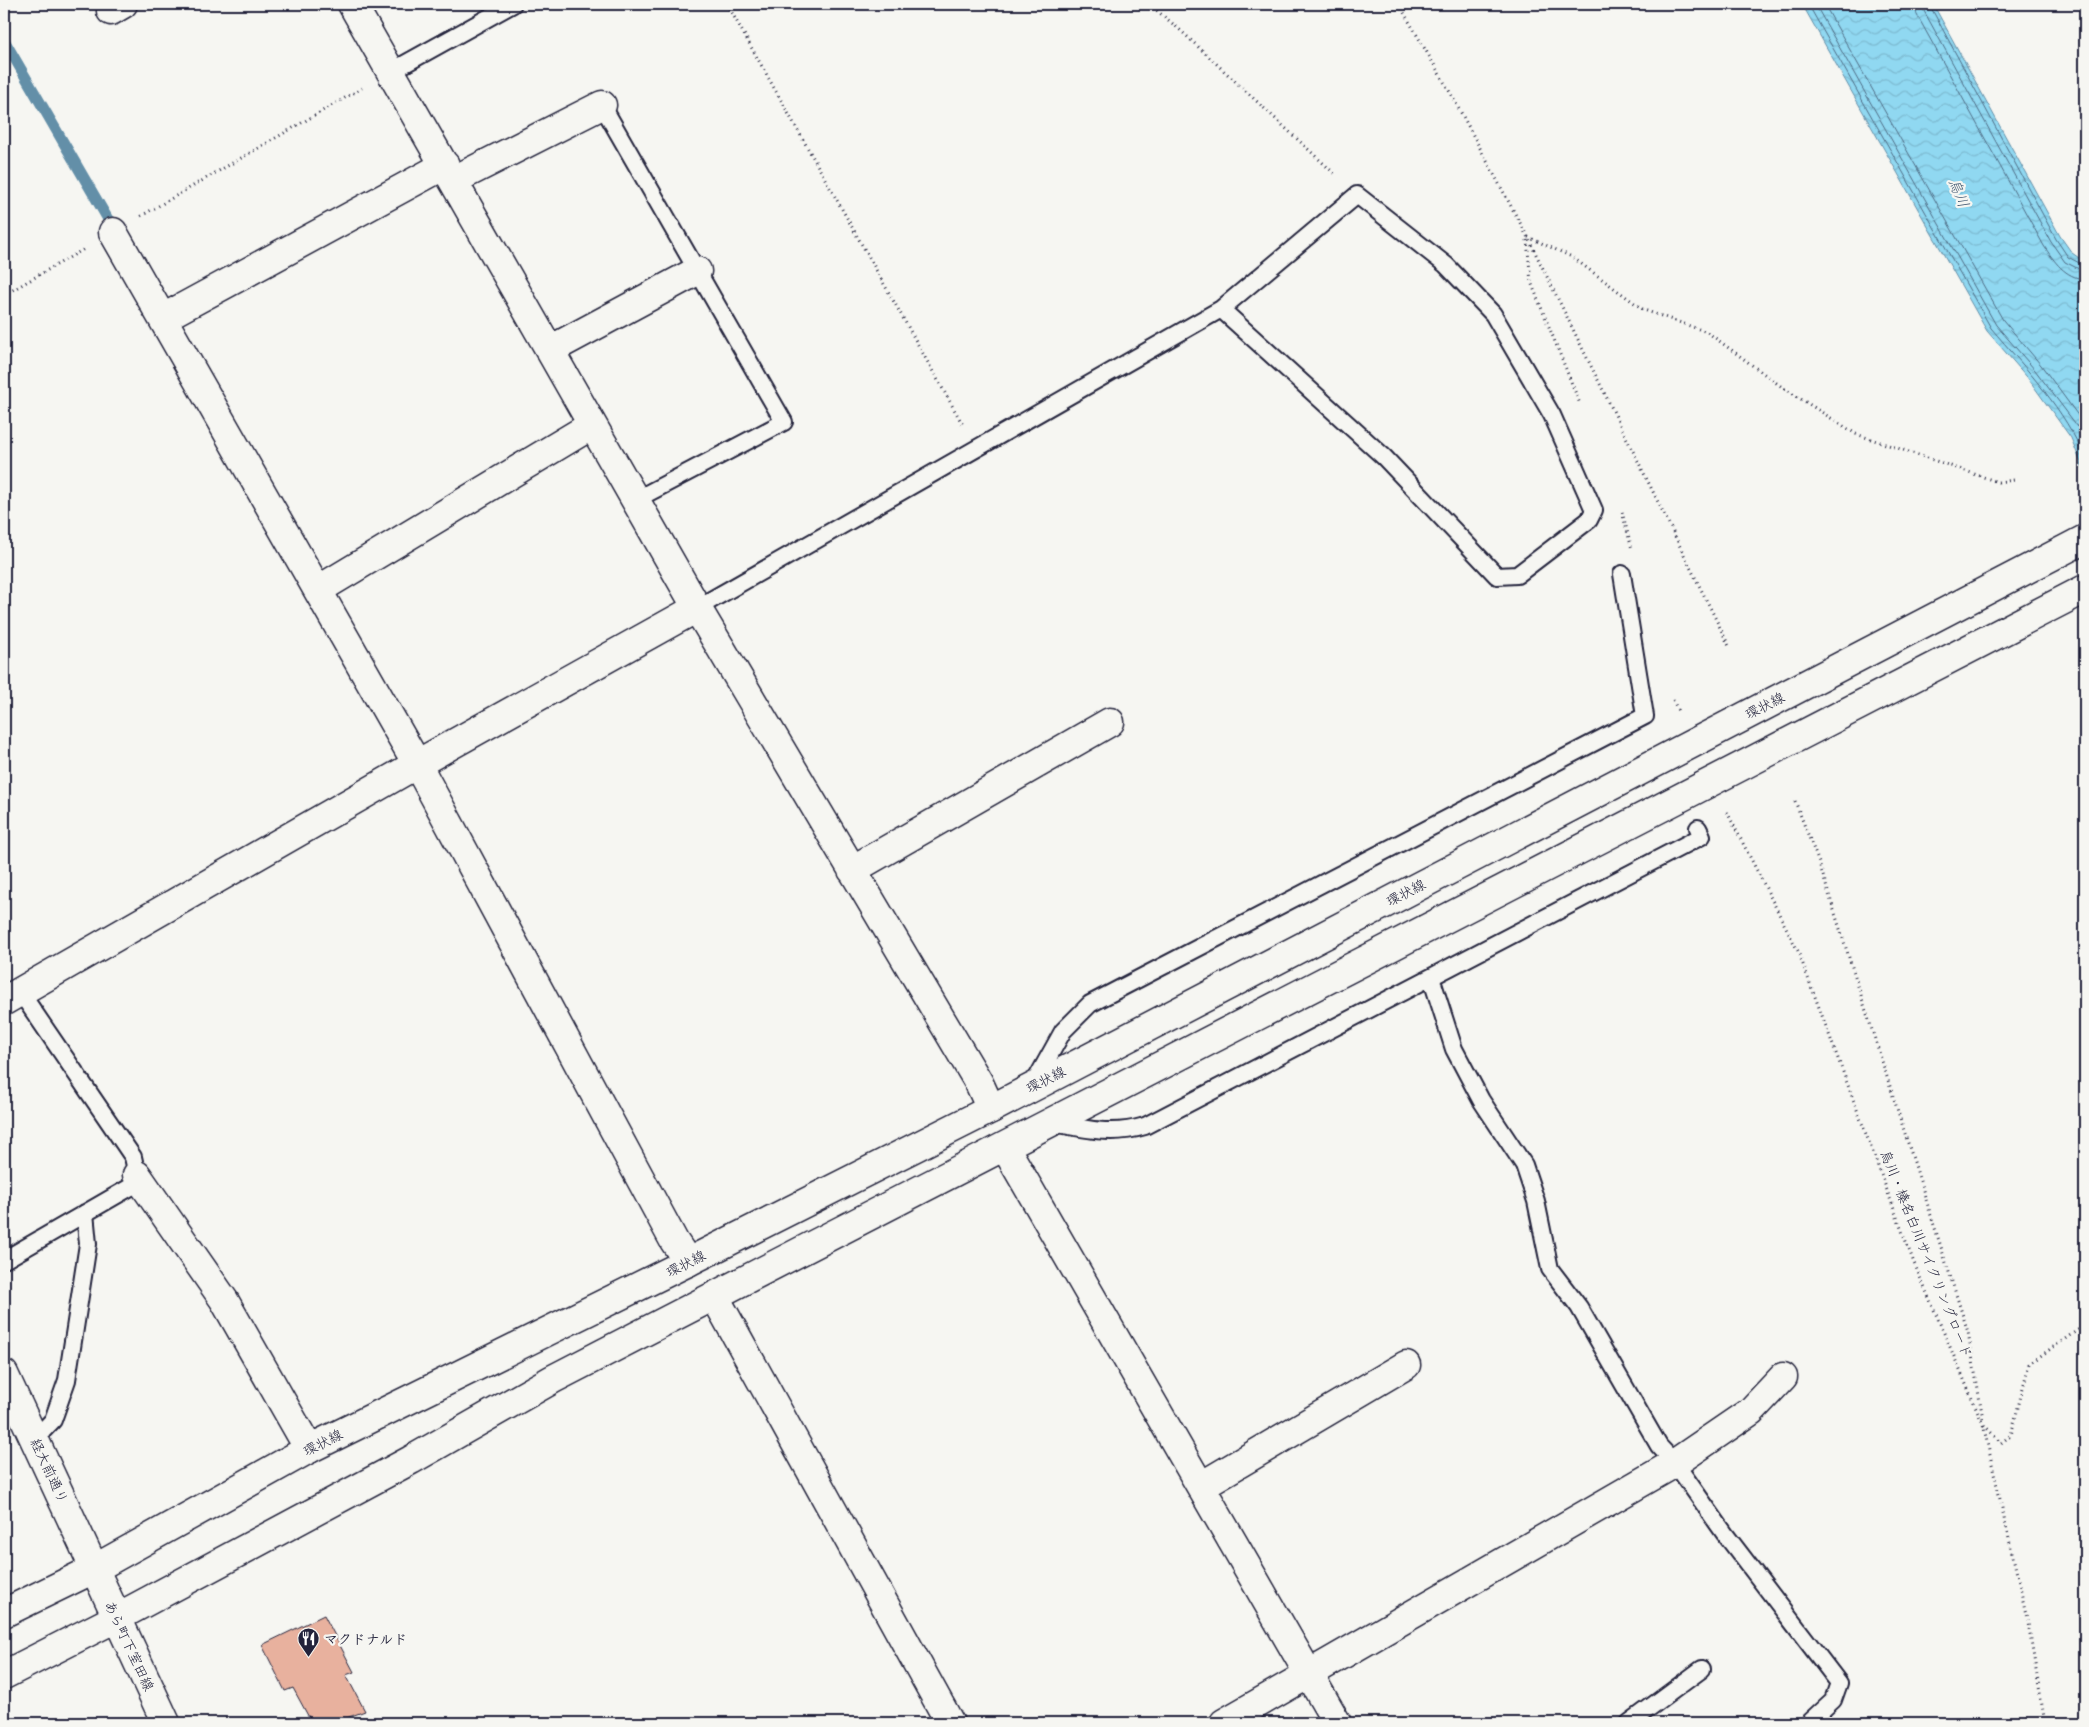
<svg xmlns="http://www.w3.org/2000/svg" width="2089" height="1727" font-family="Sriracha,'Klee One',sans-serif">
  <defs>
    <pattern id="water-waves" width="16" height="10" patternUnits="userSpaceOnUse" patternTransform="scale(1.25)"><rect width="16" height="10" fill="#90d8f1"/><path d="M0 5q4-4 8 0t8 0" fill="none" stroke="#7cb9d0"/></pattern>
  </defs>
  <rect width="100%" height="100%" fill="#f6f6f2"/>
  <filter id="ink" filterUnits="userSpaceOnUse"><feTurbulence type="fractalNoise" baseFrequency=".02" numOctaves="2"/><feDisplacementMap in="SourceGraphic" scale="10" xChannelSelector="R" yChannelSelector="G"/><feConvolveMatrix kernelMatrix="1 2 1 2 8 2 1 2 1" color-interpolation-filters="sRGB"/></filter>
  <g filter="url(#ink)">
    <path fill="url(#water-waves)" stroke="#648fa8" d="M1802 4H1933L2060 236 2072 253 2085 262V473L2071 438 2027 377 1987 331Z"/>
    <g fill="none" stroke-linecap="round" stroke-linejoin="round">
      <path stroke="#4e6b84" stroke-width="1" d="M1808 4 1991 328C2026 369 2065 409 2085 459
        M1815 4 1996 325 2035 370 2081 431 2085 442
        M1824 4 2003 320 2041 365 2085 425
        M1915 4 1917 15 2044 246C2054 261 2065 278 2085 279
        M1922 4 1924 11 2051 242 2065 262 2085 272
        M1929 4 2056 239 2068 257 2085 266"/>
      <path stroke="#648fa8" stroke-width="11" d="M4 40 109 221"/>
    </g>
    <path fill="#e8b19e" stroke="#22223b" d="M324 1615 354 1672 346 1675 365 1711 333 1723H312L293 1688 285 1691 262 1645Z"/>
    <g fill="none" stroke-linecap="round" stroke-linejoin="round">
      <defs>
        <path id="lane" d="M392 71 513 4
          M602 105 784 422 635 500
          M697 608 1221 309 1357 195 1446 265 1493 314 1552 415 1594 510 1589 520 1517 575 1497 576 1384 457 1221 309
          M1431 977 1454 1049 1481 1100 1524 1165 1536 1201 1550 1269 1579 1307 1659 1446 1675 1463 1725 1534 1839 1683 1833 1700 1808 1723
          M21 993 133 1157 137 1175
          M1033 1085 1063 1031 1090 1004 1645 716 1622 574
          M1053 1123C1087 1129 1112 1136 1145 1126L1702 836 1698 828
          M4 1260 141 1181
          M34 1440 53 1420 67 1380 88 1244 85 1213
          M1629 1723 1702 1669"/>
        <path id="street" d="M352 4 697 608 979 1083 991 1109
          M111 11 123 4
          M454 180 602 105
          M113 232 417 764 674 1241 688 1262
          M163 318 445 165
          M550 350 697 271
          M318 590 592 425
          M852 870 1110 722
          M4 1001 417 764 697 608
          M1005 1147 1337 1723
          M137 1175 224 1300 309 1449
          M715 1297 950 1723
          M1201 1486 1406 1365
          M1224 1723 1675 1463 1751 1411 1783 1377"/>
        <path id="secondary" d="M4 1613 94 1569 309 1449 688 1262 991 1109 2085 539
          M4 1675 116 1618 411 1460 553 1379 2085 589"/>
        <path id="primary" d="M4 1374 166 1723"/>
      </defs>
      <use href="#lane" stroke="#22223b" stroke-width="20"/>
      <use href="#street" stroke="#22223b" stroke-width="31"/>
      <use href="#secondary" stroke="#22223b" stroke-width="31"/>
      <use href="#primary" stroke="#22223b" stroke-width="31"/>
      <path stroke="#22223b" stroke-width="3" stroke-dasharray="1 4" stroke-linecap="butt" d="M727 4 963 425
        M1149 4 1179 29 1337 176
        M1399 4 1451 94 1527 236 1730 648
        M141 216 362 88
        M1528 237 1572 257 1644 310 1707 332 1782 387 1856 434 1998 482 2014 480
        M1527 240 1531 282 1580 404
        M4 295 86 248
        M1622 512 1632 549
        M1673 700 1678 711
        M1795 801 1819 863 1968 1332 1983 1419
        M1727 812 1798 951 1914 1263 1983 1424 2028 1623 2045 1723
        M1984 1425 2001 1443 2011 1435 2029 1364 2085 1325"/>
      <use href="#lane" stroke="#f6f6f2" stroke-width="16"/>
      <use href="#street" stroke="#f6f6f2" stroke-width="28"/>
      <use href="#secondary" stroke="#f6f6f2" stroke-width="28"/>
      <use href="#primary" stroke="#f6f6f2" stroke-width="28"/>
    </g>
  </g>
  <defs>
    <symbol id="restaurant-pin" viewBox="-11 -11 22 30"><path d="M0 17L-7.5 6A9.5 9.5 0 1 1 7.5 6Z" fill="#22223b" stroke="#f6f6f2"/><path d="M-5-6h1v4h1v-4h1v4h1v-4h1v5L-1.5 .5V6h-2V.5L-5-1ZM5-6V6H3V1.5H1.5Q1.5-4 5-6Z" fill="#fff"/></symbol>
  </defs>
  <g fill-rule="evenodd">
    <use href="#restaurant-pin" x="296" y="1626" width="25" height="34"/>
  </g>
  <g text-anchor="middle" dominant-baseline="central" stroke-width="4.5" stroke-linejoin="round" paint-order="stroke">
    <g font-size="14" fill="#22223b" stroke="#f6f6f2">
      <text transform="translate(1765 706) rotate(-27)">環状線</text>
      <text transform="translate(1406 893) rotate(-28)">環状線</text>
      <text transform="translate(1046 1080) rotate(-27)">環状線</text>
      <text transform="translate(1926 1254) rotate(68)">烏川・榛名白川サイクリングロード</text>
      <text transform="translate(686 1264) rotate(-27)">環状線</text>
      <text transform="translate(323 1443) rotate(-27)">環状線</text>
      <text transform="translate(49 1471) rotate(65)">経大前通り</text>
      <text transform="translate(129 1646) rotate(65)">あら町下室田線</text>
    </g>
    <g font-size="14" font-weight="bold" fill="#22223b" stroke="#f6f6f2" text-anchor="start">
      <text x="324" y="1639">マクドナルド</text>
    </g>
    <g font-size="15" font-style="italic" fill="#435972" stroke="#f6f6f2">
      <text transform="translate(1959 193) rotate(68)">烏川</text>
    </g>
  </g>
  <rect width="2089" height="1727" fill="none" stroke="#f6f6f2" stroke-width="20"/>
  <rect x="10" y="10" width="2069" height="1707" fill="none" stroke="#22223b" stroke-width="2" filter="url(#ink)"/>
</svg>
